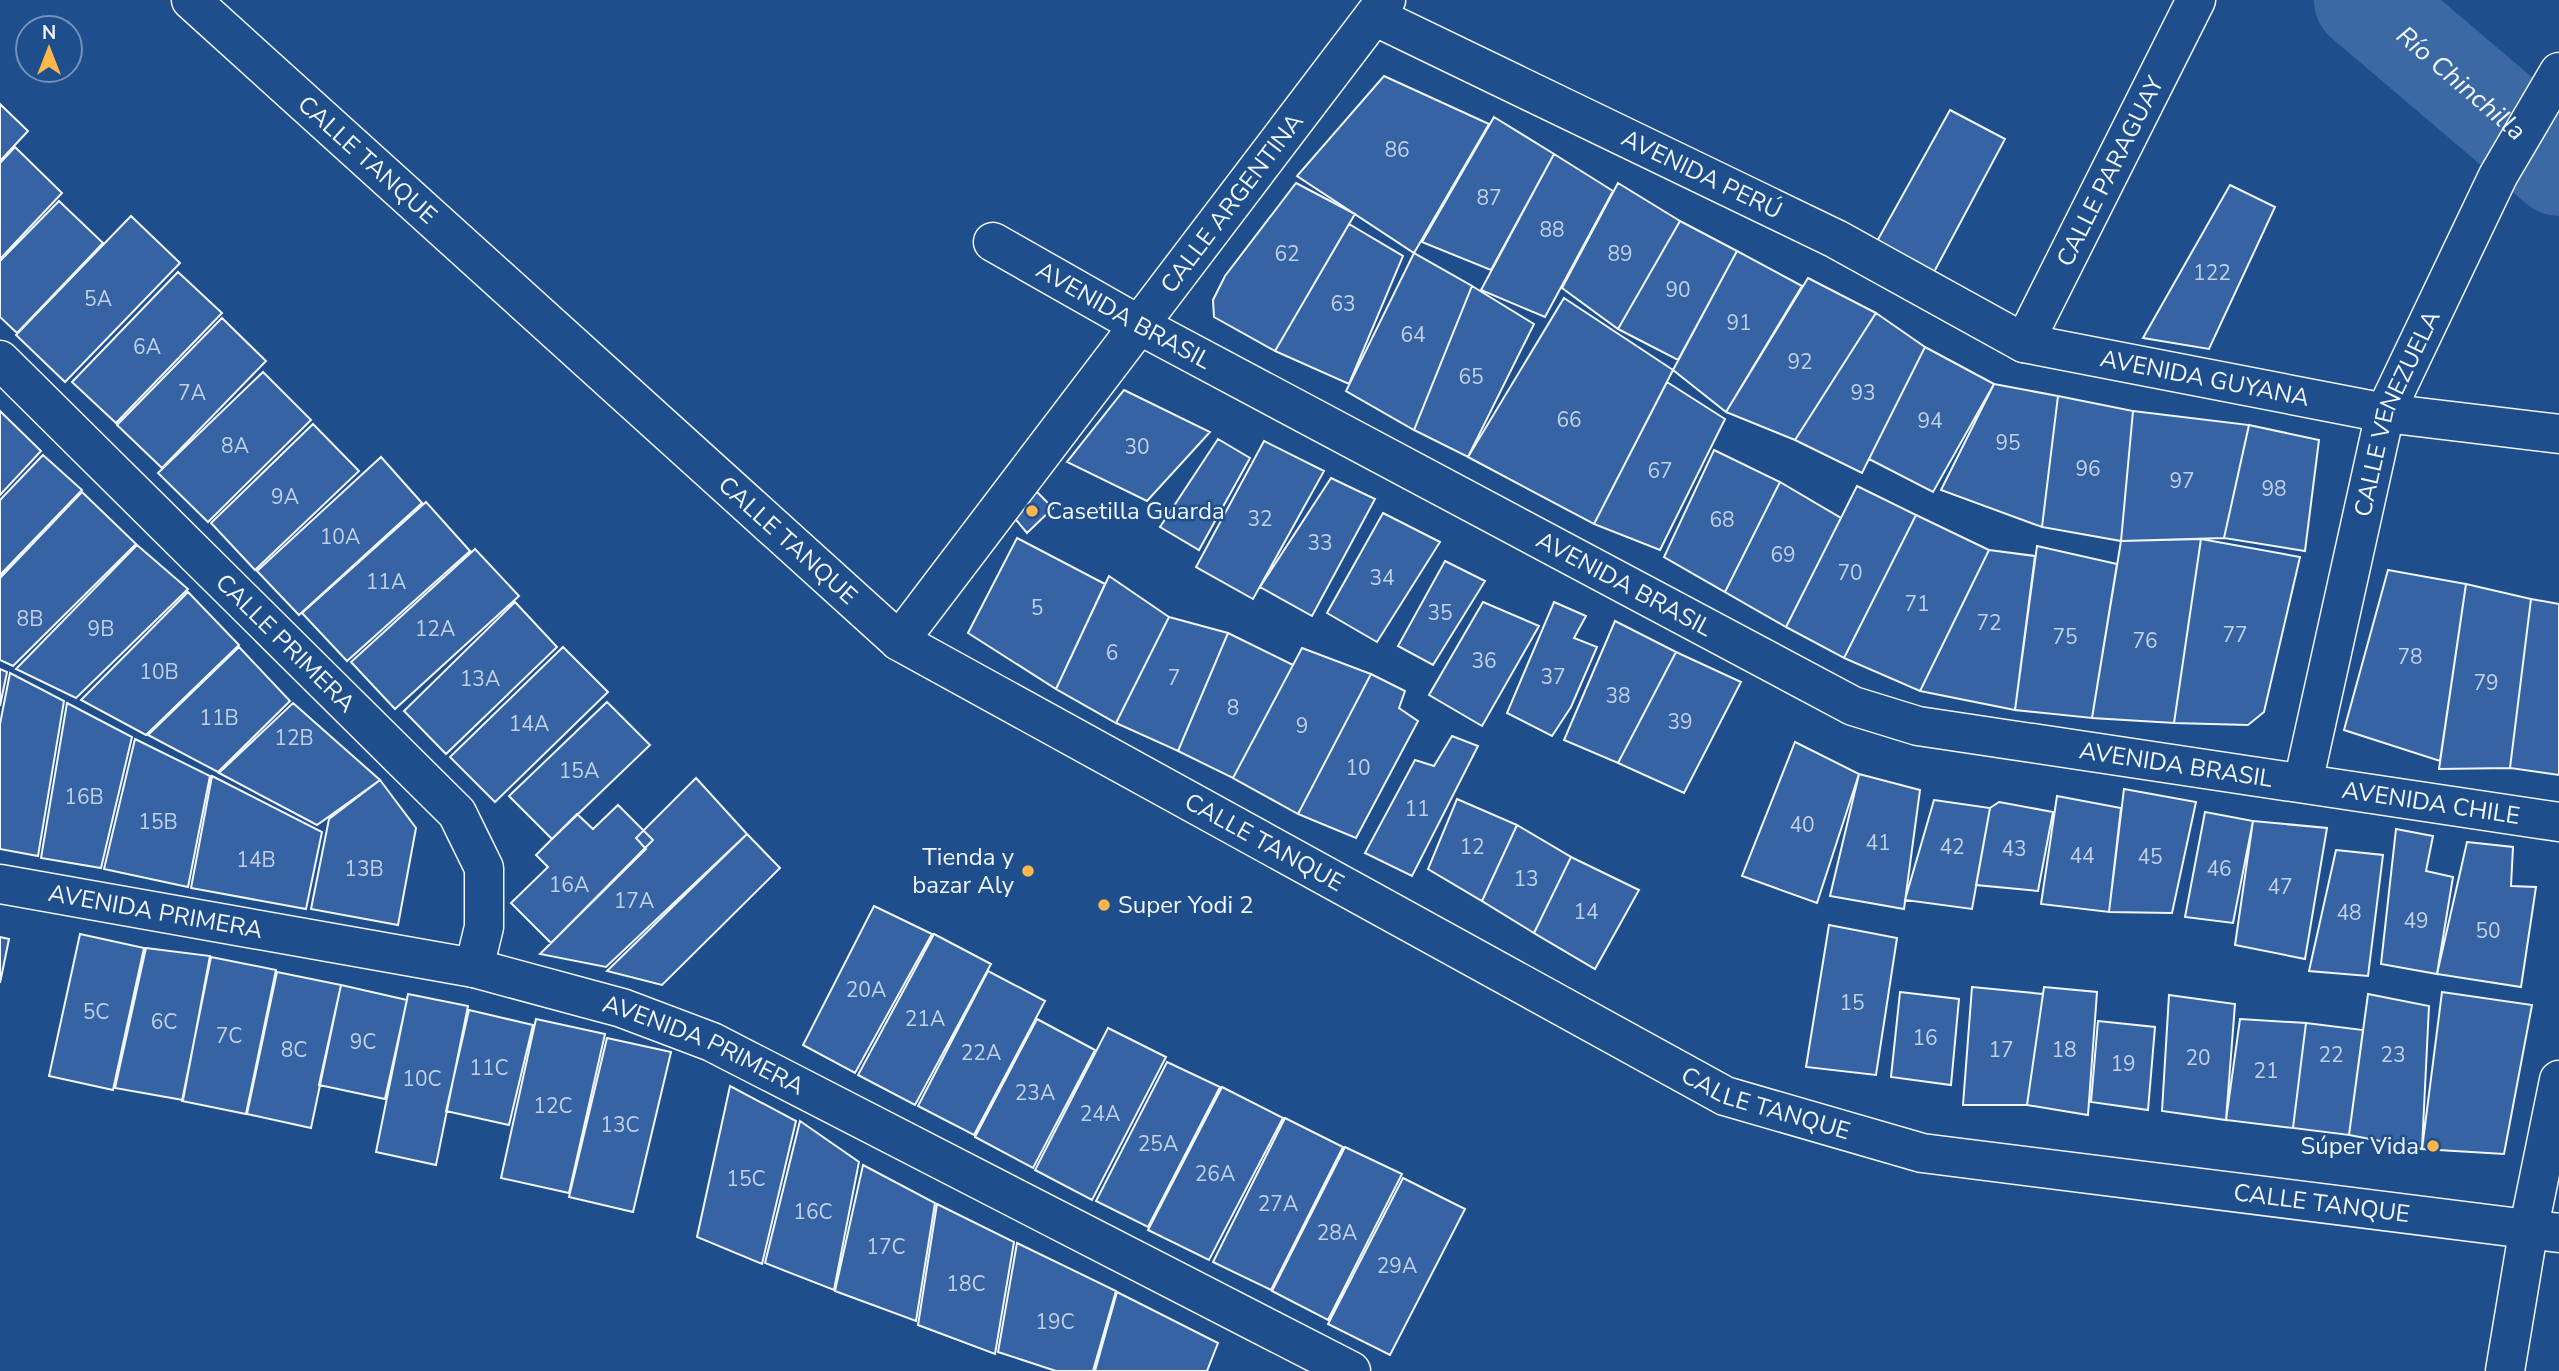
<svg xmlns="http://www.w3.org/2000/svg" width="2559" height="1371" font-family="'Nunito Sans',sans-serif">
  <rect width="100%" height="100%" fill="#1f4e8c"/>
  <g fill="none" stroke-linecap="round" stroke-linejoin="round">
    <path stroke="#3b69a3" stroke-width="100" id="s1" d="M2364 0 2559 166"/>
  </g>
  <path fill="#3563a3" stroke="#f2f6ff" stroke-width="2" d="M1384 76 1489 124 1414 253 1297 176Z
    M0 104 28 131 0 161Z
    M1950 110 2005 139 1934 272 1876 243Z
    M1494 117 1554 154 1491 270 1422 242Z
    M15 147 62 193 0 259V163Z
    M1554 154 1613 191 1545 317 1481 290Z
    M1296 183 1355 214 1275 351 1214 317 1213 300 1225 276Z
    M1618 183 1680 221 1618 329 1562 288Z
    M2230 185 2275 207 2209 349 2143 338Z
    M59 201 103 243 17 333 0 317V261Z
    M131 216 180 263 65 382 16 335Z
    M1680 221 1737 251 1678 360 1618 329Z
    M1349 224 1403 256 1349 384 1275 351Z
    M1737 251 1802 286 1726 412 1673 370Z
    M1414 253 1472 286 1414 430 1346 391Z
    M178 272 222 313 116 423 72 382Z
    M1808 278 1876 313 1795 440 1726 412Z
    M1472 286 1534 324 1468 457 1414 430Z
    M1564 298 1673 370 1594 524 1468 457Z
    M1876 313 1925 347 1862 473 1795 440Z
    M222 318 266 361 162 468 117 425Z
    M1925 347 1994 384 1933 492 1869 459Z
    M263 372 311 420 208 522 158 473Z
    M1667 382 1725 419 1660 550 1594 524Z
    M1994 384 2058 396 2042 527 1941 490Z
    M1124 390 1210 432 1147 501 1067 462Z
    M2058 396 2133 411 2121 541 2042 527Z
    M0 411 41 451 0 495Z
    M2133 411 2249 425 2224 538 2121 541Z
    M313 424 359 471 255 570 211 523Z
    M2249 425 2319 440 2305 551 2224 538Z
    M1218 439 1250 458 1199 550 1160 527Z
    M1264 441 1324 471 1253 599 1196 567Z
    M1714 450 1780 482 1725 592 1664 557Z
    M43 455 82 490 0 575V500Z
    M381 457 422 503 299 615 257 571Z
    M1331 478 1375 499 1312 616 1260 587Z
    M1780 482 1841 518 1786 627 1725 592Z
    M1031 486 1053 508 1027 533 1012 515Z
    M1857 486 1916 515 1844 658 1786 627Z
    M82 492 136 544 13 666 0 660V578Z
    M426 502 470 551 347 661 302 613Z
    M1383 513 1440 542 1377 642 1327 613Z
    M1916 515 1989 550 1920 691 1844 658Z
    M1017 538 1105 584 1056 689 968 633Z
    M2201 539 2300 557 2264 712 2248 725 2174 723Z
    M2201 539 2174 723 2092 718 2121 541Z
    M137 545 188 589 76 698 16 669Z
    M2037 546 2117 564 2092 718 2015 710Z
    M475 549 519 596 395 709 351 662Z
    M1989 550 2035 556 2015 710 1920 691Z
    M1445 561 1485 581 1433 665 1398 646Z
    M2388 570 2466 584 2440 761 2344 730Z
    M1109 576 1169 617 1116 723 1056 689Z
    M2466 584 2531 599 2510 768 2439 769Z
    M188 592 239 645 146 735 81 700Z
    M2531 599 2559 604V775L2510 768Z
    M515 602 557 647 446 754 404 711Z
    M1483 602 1539 626 1482 726 1429 695Z
    M1554 602 1586 616 1574 638 1597 647 1571 707 1552 736 1507 713Z
    M1169 617 1228 633 1178 751 1116 723Z
    M1615 621 1676 652 1618 763 1564 740Z
    M1228 633 1293 665 1233 778 1178 751Z
    M239 647 290 701 218 772 148 735Z
    M563 647 608 692 495 802 450 757Z
    M1302 648 1371 674 1298 814 1233 778Z
    M1676 652 1741 682 1684 793 1618 763Z
    M0 669 7 672 0 706Z
    M10 673 64 701 38 856 0 849V724Z
    M1371 674 1405 691 1399 708 1418 721 1356 838 1298 814Z
    M607 702 650 745 552 839 509 796Z
    M67 703 132 737 101 868 41 858Z
    M293 703 380 780 317 825 219 773Z
    M1452 736 1478 746 1412 876 1365 853 1415 760 1434 766Z
    M135 739 210 776 188 887 104 869Z
    M1795 742 1859 774 1817 903 1742 876Z
    M1859 774 1920 790 1904 909 1830 896Z
    M212 776 322 832 306 909 191 888Z
    M696 778 747 834 606 967 540 954 646 849 636 838Z
    M380 780 416 828 398 925 311 909 329 819Z
    M2124 789 2196 802 2172 913 2109 912Z
    M2057 796 2121 808 2109 912 2041 904Z
    M1457 799 1517 825 1482 901 1428 869Z
    M1934 800 1990 808 1972 909 1905 900Z
    M1999 802 2053 812 2038 891 1976 885 1990 808Z
    M618 805 653 840 551 943 511 903 548 867 536 855 577 814 593 829Z
    M2205 812 2253 821 2233 923 2185 917Z
    M2253 821 2327 828 2305 959 2235 945Z
    M1517 825 1571 857 1534 933 1482 901Z
    M2396 829 2433 836 2426 871 2453 877 2437 974 2381 964Z
    M747 834 780 868 662 985 607 971Z
    M2467 842 2513 847 2511 886 2536 887 2521 987 2437 974Z
    M2336 850 2383 855 2368 976 2309 971Z
    M1571 857 1639 890 1595 969 1534 933Z
    M874 906 932 934 855 1073 803 1045Z
    M1829 925 1897 938 1876 1075 1806 1067Z
    M80 934 144 948 113 1090 49 1076Z
    M934 934 991 964 915 1105 858 1075Z
    M0 937 9 939 0 983Z
    M146 948 210 956 183 1100 115 1088Z
    M211 957 276 970 246 1114 182 1101Z
    M988 971 1045 1001 974 1135 918 1106Z
    M277 972 341 985 311 1128 247 1114Z
    M341 985 407 1000 385 1099 319 1085Z
    M1972 987 2043 994 2027 1105H1963Z
    M2044 987 2097 992 2088 1115 2027 1105Z
    M1900 992 1959 999 1951 1085 1891 1077Z
    M2442 992 2532 1005 2504 1154 2422 1149Z
    M408 994 468 1006 436 1165 376 1152Z
    M2368 994 2429 1006 2422 1149 2349 1135Z
    M2169 995 2235 1004 2226 1120 2162 1111Z
    M469 1010 533 1025 509 1125 446 1111Z
    M536 1019 605 1034 569 1193 501 1178Z
    M1037 1019 1095 1050 1033 1168 975 1137Z
    M2240 1019 2306 1023 2293 1128 2226 1120Z
    M2098 1021 2155 1027 2148 1110 2091 1102Z
    M2306 1023 2363 1030 2349 1135 2293 1128Z
    M1108 1028 1166 1057 1092 1200 1035 1170Z
    M607 1038 671 1052 633 1212 569 1197Z
    M1167 1062 1220 1087 1148 1227 1096 1201Z
    M730 1086 796 1121 762 1264 697 1237Z
    M1222 1087 1283 1118 1209 1260 1148 1230Z
    M1285 1118 1343 1147 1271 1290 1213 1262Z
    M800 1121 859 1162 834 1290 765 1263Z
    M1345 1147 1402 1174 1328 1320 1272 1291Z
    M863 1165 935 1203 916 1321 835 1291Z
    M1403 1178 1465 1209 1390 1355 1328 1324Z
    M937 1204 1014 1242 995 1354 918 1325Z
    M1017 1243 1116 1291 1093 1371H1056L998 1352Z
    M1117 1292 1218 1343 1207 1371H1095Z"/>
  <g fill="none" stroke-linecap="round" stroke-linejoin="round">
    <defs>
      <g id="minor">
        <path id="s2" d="M191 0 899 641 1725 1096 1922 1153 2559 1233"/>
        <path id="s3" d="M1374 16 1836 239 2024 343 2385 413 2559 434"/>
        <path id="s4" d="M993 242 1139 325 1853 706 1918 726 2559 822"/>
        <path id="s5" d="M2024 343 2196 0"/>
        <path id="s6" d="M0 360 457 813 484 868V927L474 968"/>
        <path id="s7" d="M899 641 1386 0"/>
        <path id="s8" d="M2303 783 2385 413 2498 176 2559 72"/>
        <path id="s9" d="M0 884 474 968 622 1008 712 1042 1351 1371"/>
        <path d="M2505 1371 2529 1227 2559 1080"/>
      </g>
    </defs>
    <use href="#minor" stroke="#f2f6ff" stroke-width="41"/>
    <use href="#minor" stroke="#1f4e8c" stroke-width="38"/>
  </g>
  <g fill="#ffb74d" stroke="#1f4e8c" stroke-width="2.5">
    <circle cx="1032" cy="511" r="7"/>
    <circle cx="1028" cy="871" r="7"/>
    <circle cx="1104" cy="905" r="7"/>
    <circle cx="2433" cy="1146" r="7"/>
  </g>
  <g text-anchor="middle" dominant-baseline="central" stroke-width="5" stroke-linejoin="round" paint-order="stroke">
    <g font-size="21" fill="#c3d1e8">
      <text x="1397" y="150">86</text>
      <text x="1489" y="198">87</text>
      <text x="1552" y="230">88</text>
      <text x="1287" y="254">62</text>
      <text x="1620" y="254">89</text>
      <text x="2212" y="273">122</text>
      <text x="1678" y="290">90</text>
      <text x="98" y="299">5A</text>
      <text x="1343" y="304">63</text>
      <text x="1739" y="323">91</text>
      <text x="1413" y="335">64</text>
      <text x="147" y="347">6A</text>
      <text x="1800" y="362">92</text>
      <text x="1471" y="377">65</text>
      <text x="192" y="393">7A</text>
      <text x="1863" y="393">93</text>
      <text x="1569" y="420">66</text>
      <text x="1930" y="421">94</text>
      <text x="2008" y="443">95</text>
      <text x="235" y="446">8A</text>
      <text x="1137" y="447">30</text>
      <text x="2088" y="469">96</text>
      <text x="1660" y="471">67</text>
      <text x="2182" y="481">97</text>
      <text x="2274" y="489">98</text>
      <text x="285" y="497">9A</text>
      <text x="1260" y="519">32</text>
      <text x="1722" y="520">68</text>
      <text x="340" y="537">10A</text>
      <text x="1320" y="543">33</text>
      <text x="1783" y="555">69</text>
      <text x="1850" y="573">70</text>
      <text x="1382" y="578">34</text>
      <text x="386" y="582">11A</text>
      <text x="1917" y="604">71</text>
      <text x="1037" y="608">5</text>
      <text x="1440" y="613">35</text>
      <text x="30" y="619">8B</text>
      <text x="1989" y="623">72</text>
      <text x="101" y="629">9B</text>
      <text x="435" y="629">12A</text>
      <text x="2235" y="635">77</text>
      <text x="2065" y="637">75</text>
      <text x="2145" y="641">76</text>
      <text x="1112" y="653">6</text>
      <text x="2410" y="657">78</text>
      <text x="1484" y="661">36</text>
      <text x="159" y="672">10B</text>
      <text x="1553" y="677">37</text>
      <text x="1174" y="678">7</text>
      <text x="480" y="679">13A</text>
      <text x="2486" y="683">79</text>
      <text x="1618" y="696">38</text>
      <text x="1233" y="708">8</text>
      <text x="219" y="718">11B</text>
      <text x="1680" y="722">39</text>
      <text x="529" y="724">14A</text>
      <text x="1302" y="726">9</text>
      <text x="294" y="738">12B</text>
      <text x="1358" y="768">10</text>
      <text x="579" y="771">15A</text>
      <text x="84" y="797">16B</text>
      <text x="1417" y="809">11</text>
      <text x="158" y="822">15B</text>
      <text x="1802" y="825">40</text>
      <text x="1878" y="843">41</text>
      <text x="1472" y="847">12</text>
      <text x="1952" y="847">42</text>
      <text x="2014" y="849">43</text>
      <text x="2082" y="856">44</text>
      <text x="2150" y="857">45</text>
      <text x="256" y="860">14B</text>
      <text x="364" y="869">13B</text>
      <text x="2219" y="869">46</text>
      <text x="1526" y="879">13</text>
      <text x="569" y="885">16A</text>
      <text x="2280" y="887">47</text>
      <text x="634" y="901">17A</text>
      <text x="1586" y="912">14</text>
      <text x="2349" y="913">48</text>
      <text x="2416" y="921">49</text>
      <text x="2488" y="931">50</text>
      <text x="866" y="990">20A</text>
      <text x="1852" y="1003">15</text>
      <text x="96" y="1012">5C</text>
      <text x="925" y="1019">21A</text>
      <text x="164" y="1022">6C</text>
      <text x="229" y="1036">7C</text>
      <text x="1925" y="1038">16</text>
      <text x="363" y="1042">9C</text>
      <text x="294" y="1050">8C</text>
      <text x="2001" y="1050">17</text>
      <text x="2064" y="1050">18</text>
      <text x="981" y="1053">22A</text>
      <text x="2331" y="1055">22</text>
      <text x="2393" y="1055">23</text>
      <text x="2198" y="1058">20</text>
      <text x="2123" y="1064">19</text>
      <text x="489" y="1068">11C</text>
      <text x="2266" y="1071">21</text>
      <text x="422" y="1079">10C</text>
      <text x="1035" y="1093">23A</text>
      <text x="553" y="1106">12C</text>
      <text x="1100" y="1114">24A</text>
      <text x="620" y="1125">13C</text>
      <text x="1158" y="1144">25A</text>
      <text x="1215" y="1174">26A</text>
      <text x="746" y="1179">15C</text>
      <text x="1278" y="1204">27A</text>
      <text x="813" y="1212">16C</text>
      <text x="1337" y="1233">28A</text>
      <text x="886" y="1247">17C</text>
      <text x="1397" y="1266">29A</text>
      <text x="966" y="1284">18C</text>
      <text x="1055" y="1322">19C</text>
    </g>
    <g font-size="24" fill="#f2f6ff" stroke="#1f4e8c">
      <text stroke="none"><textPath href="#s2" startOffset="238">CALLE TANQUE</textPath></text>
      <text stroke="none"><textPath href="#s5" startOffset="192">CALLE PARAGUAY</textPath></text>
      <text stroke="none"><textPath href="#s3" startOffset="364">AVENIDA PERÚ</textPath></text>
      <text stroke="none"><textPath href="#s7" startOffset="550">CALLE ARGENTINA</textPath></text>
      <text stroke="none"><textPath href="#s4" startOffset="150">AVENIDA BRASIL</textPath></text>
      <text stroke="none"><textPath href="#s3" startOffset="912">AVENIDA GUYANA</textPath></text>
      <text stroke="none"><textPath href="#s8" startOffset="382">CALLE VENEZUELA</textPath></text>
      <text stroke="none"><textPath href="#s2" startOffset="805">CALLE TANQUE</textPath></text>
      <text stroke="none"><textPath href="#s4" startOffset="718">AVENIDA BRASIL</textPath></text>
      <text stroke="none"><textPath href="#s6" startOffset="402">CALLE PRIMERA</textPath></text>
      <text stroke="none"><textPath href="#s4" startOffset="1306">AVENIDA BRASIL</textPath></text>
      <text stroke="none"><textPath href="#s4" startOffset="1564">AVENIDA CHILE</textPath></text>
      <text stroke="none"><textPath href="#s2" startOffset="1372">CALLE TANQUE</textPath></text>
      <text stroke="none"><textPath href="#s9" startOffset="158">AVENIDA PRIMERA</textPath></text>
      <text stroke="none"><textPath href="#s9" startOffset="724">AVENIDA PRIMERA</textPath></text>
      <text stroke="none"><textPath href="#s2" startOffset="1939">CALLE TANQUE</textPath></text>
      <text stroke="none"><textPath href="#s2" startOffset="2506">CALLE TANQUE</textPath></text>
    </g>
    <g font-size="24" fill="#f2f6ff" stroke="#1f4e8c" text-anchor="start">
      <text x="1046" y="511">Casetilla Guarda</text>
      <text x="1014" y="857" text-anchor="end">Tienda y<tspan x="1014" dy="28">bazar Aly</tspan></text>
      <text x="1118" y="905">Super Yodi 2</text>
      <text x="2419" y="1146" text-anchor="end">Súper Vida</text>
    </g>
    <g font-size="26" font-style="italic" fill="#f2f6ff" stroke="#1f4e8c">
      <text stroke="none"><textPath href="#s1" startOffset="128">Río Chinchilla</textPath></text>
    </g>
  </g>
  <g transform="translate(49 49)"><circle r="33" fill="#1f4e8c" stroke="#7391ba" stroke-width="2"/>
  <path d="M0-5L12 26L0 18L-12 26Z" fill="#ffb74d"/>
  <text y="-10" font-size="19" font-weight="bold" text-anchor="middle" fill="#f2f6ff">N</text>
  </g>
</svg>
